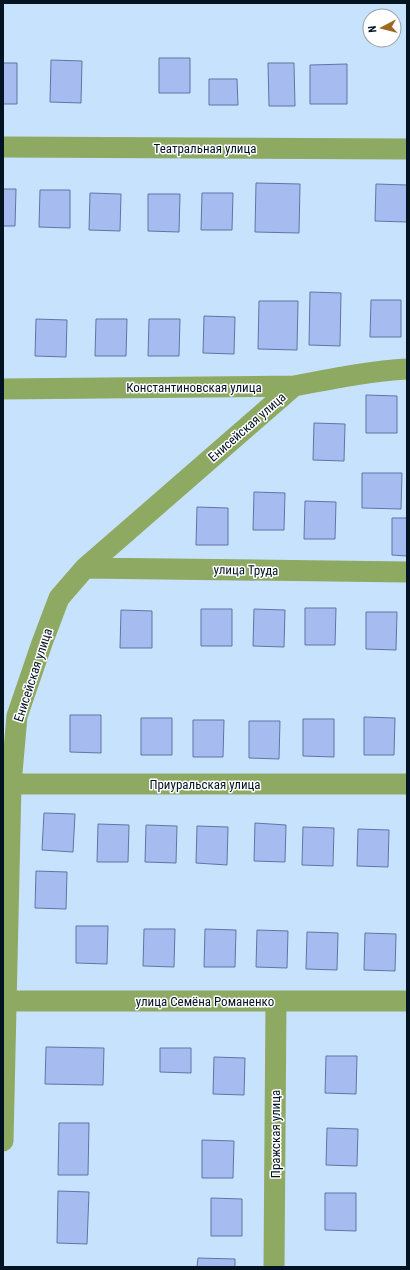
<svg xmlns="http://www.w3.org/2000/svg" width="410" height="1270" font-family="'Roboto Condensed',sans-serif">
  <rect width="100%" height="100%" fill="#c6e2fc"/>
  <path fill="#a6bcf0" stroke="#6175a5" d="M159 58H190V93H159Z
    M51 60 82 61 81 103 50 102Z
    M3 63H17V104H3Z
    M268 63H294L295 106H269Z
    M347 64V104H310V65Z
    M209 79H237L238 105H209Z
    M256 183 300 184 299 233 255 232Z
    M376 184 407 185V222L375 221Z
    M3 189H16L15 226H3Z
    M40 190H70V228L39 227Z
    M90 193 121 194 120 231 89 230Z
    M202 193H233L232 230H201Z
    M148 194H180L179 232 148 231Z
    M310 292 341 293 340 346 309 345Z
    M371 300H401V337H370Z
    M259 301H298L297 350 258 349Z
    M204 316 235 317 234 354 203 353Z
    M36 319 67 320 66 357 35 356Z
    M96 319H127L126 356H95Z
    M149 319H180L179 356H148Z
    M366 395 397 396V433H366Z
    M314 423 345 424 344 461 313 460Z
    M362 473H402L401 509 362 508Z
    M254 492 285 493 284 530H253Z
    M305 501 336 502 335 539H304Z
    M197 507 228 508V545H196Z
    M392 518H407V556L392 555Z
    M305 608H336L335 645H305Z
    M201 609H232V646H201Z
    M254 609 285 610 284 647 253 646Z
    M121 610 152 611V648H120Z
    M366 612H397L396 650 366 649Z
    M70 715H101V753L70 752Z
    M364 717 395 718 394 755H364Z
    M141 718H172V755H141Z
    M303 719H334V757L303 756Z
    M193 720H224L223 757H193Z
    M249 721H280L279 759 249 758Z
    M44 813 75 814 73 852 42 850Z
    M255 823 286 825 285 862 254 861Z
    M98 824 129 825 128 862H97Z
    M146 825 177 826 176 863 145 862Z
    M197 826 228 827 227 865 196 863Z
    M303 827 334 828 333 866 302 865Z
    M358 829 389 830 388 867 357 866Z
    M36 871 67 872 66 909 35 908Z
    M76 926H108L107 964 76 963Z
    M144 929H175L174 967 143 966Z
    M205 929 236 930 235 967H204Z
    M257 930 288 931 287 968 256 967Z
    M307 932 338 933 337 970 306 969Z
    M365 933 396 934 395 971 364 970Z
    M46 1047 104 1048 103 1085 45 1084Z
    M160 1048H191V1073L160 1072Z
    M326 1056H357L356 1094 325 1093Z
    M214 1057 245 1058 244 1095 213 1094Z
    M59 1123H89L88 1175H58Z
    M327 1128 358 1129 357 1166 326 1165Z
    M202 1140 234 1141 233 1178H202Z
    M58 1191 89 1192 87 1244 57 1243Z
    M325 1193H356V1231L325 1230Z
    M211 1198 242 1199V1236H211Z
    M198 1258 235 1259V1267H197Z"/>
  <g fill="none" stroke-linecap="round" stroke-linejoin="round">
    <path stroke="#8ea962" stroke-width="21" d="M3 147 407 149
      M3 389 294 386C331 379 369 371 407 369
      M85 568 407 572
      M3 784H407
      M3 1001H407
      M3 1141 11 784 17 716 42 643 59 598 85 568 294 386
      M274 1267 276 1001"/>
  </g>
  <g text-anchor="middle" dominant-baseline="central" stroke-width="3" stroke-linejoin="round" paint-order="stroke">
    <g font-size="13" fill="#031322" stroke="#fff">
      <text x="205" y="148">Театральная улица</text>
      <text x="194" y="387">Константиновская улица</text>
      <text transform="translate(247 427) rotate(-41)">Енисейская улица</text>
      <text transform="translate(246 570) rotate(1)">улица Труда</text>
      <text transform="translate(33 675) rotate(-72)">Енисейская улица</text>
      <text x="205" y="784">Приуральская улица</text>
      <text x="205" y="1001">улица Семёна Романенко</text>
      <text transform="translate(275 1134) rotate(-90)">Пражская улица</text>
    </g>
  </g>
  <rect width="410" height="1270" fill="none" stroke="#031322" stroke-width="8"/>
  <g transform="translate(382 28) rotate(263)"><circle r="19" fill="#ffffff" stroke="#9aa1a7"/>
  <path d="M0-3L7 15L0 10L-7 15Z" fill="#a06724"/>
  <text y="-6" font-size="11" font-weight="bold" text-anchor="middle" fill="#031322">N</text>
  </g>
</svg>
